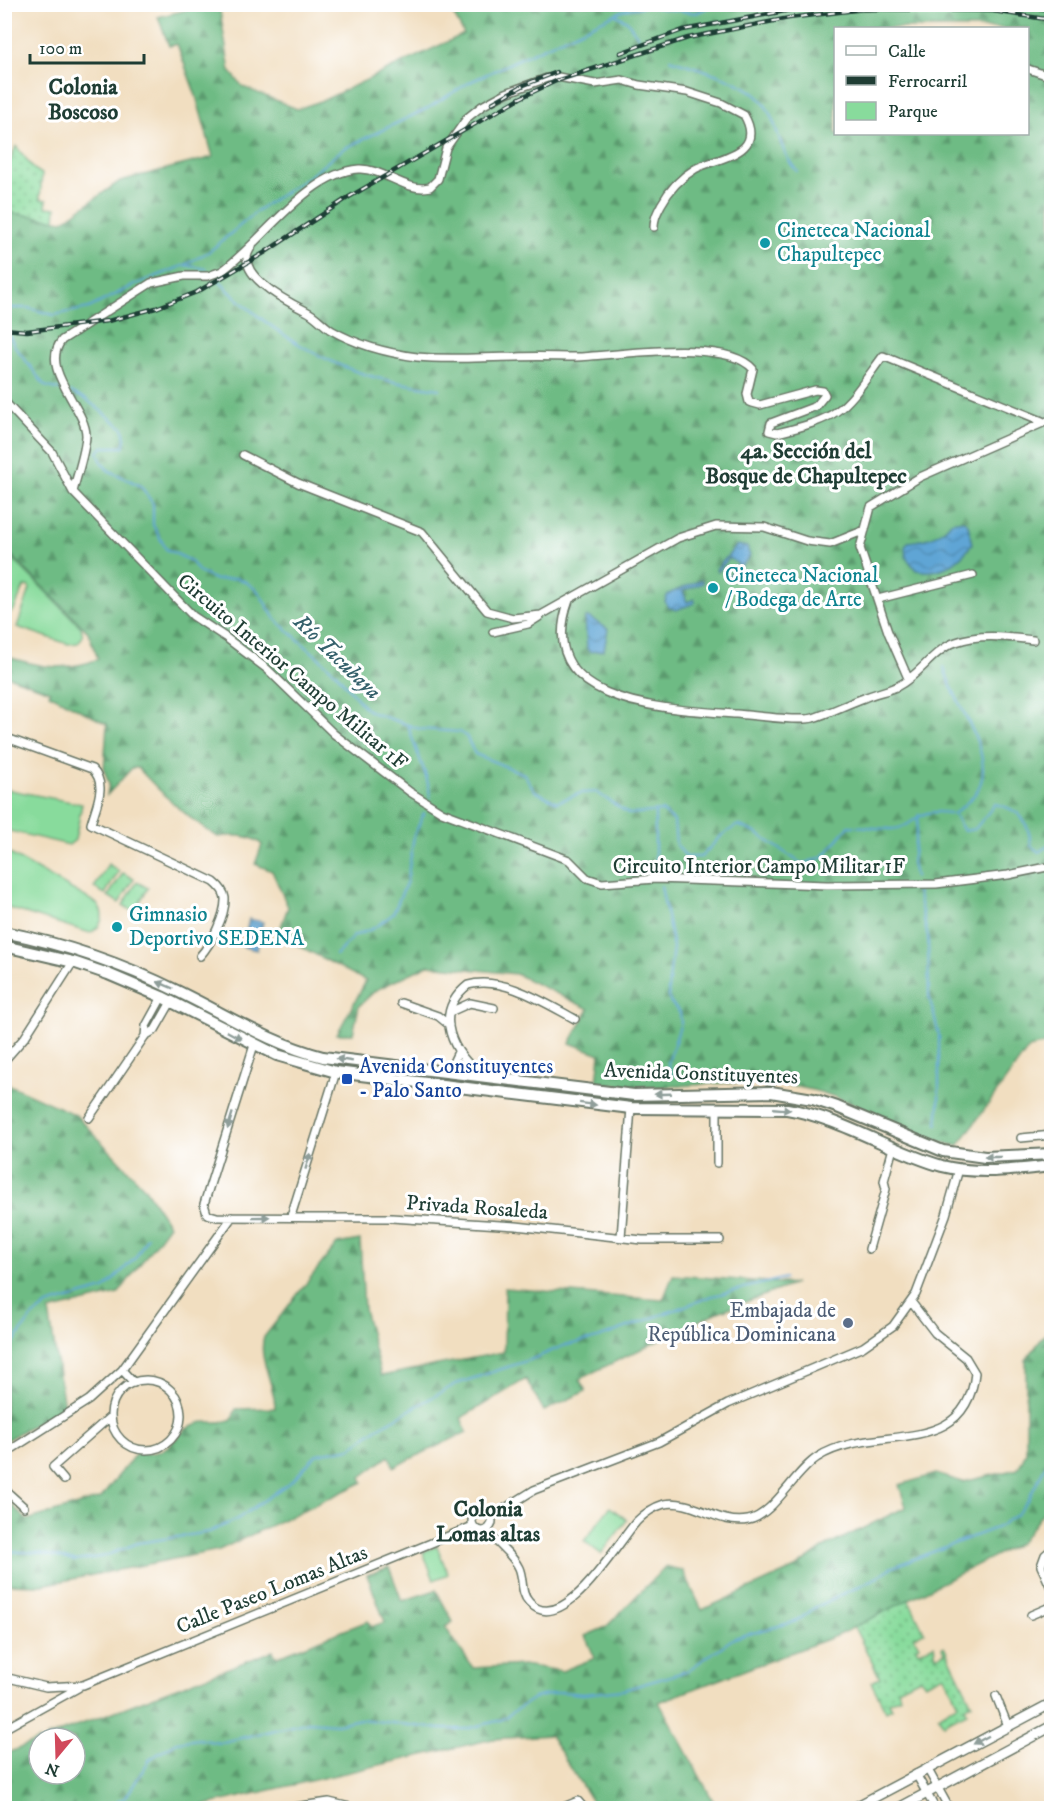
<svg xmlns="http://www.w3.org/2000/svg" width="1056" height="1813" font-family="'IM FELL DW Pica',serif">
  <defs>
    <pattern id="green-dots" width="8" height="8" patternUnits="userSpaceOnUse" patternTransform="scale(1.5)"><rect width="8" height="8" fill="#88db9c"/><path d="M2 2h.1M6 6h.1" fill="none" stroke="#6fb380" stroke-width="1.8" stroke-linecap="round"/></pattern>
    <pattern id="forest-firs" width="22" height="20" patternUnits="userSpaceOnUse" patternTransform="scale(1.5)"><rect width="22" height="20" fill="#6ebb84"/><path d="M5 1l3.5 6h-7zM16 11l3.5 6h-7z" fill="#5a996d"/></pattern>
    <pattern id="water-waves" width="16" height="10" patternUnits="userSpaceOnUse" patternTransform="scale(1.5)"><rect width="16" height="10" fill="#5fa5d5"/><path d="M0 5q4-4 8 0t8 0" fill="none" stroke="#4e88ae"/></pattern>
  </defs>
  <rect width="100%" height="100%" fill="#fff"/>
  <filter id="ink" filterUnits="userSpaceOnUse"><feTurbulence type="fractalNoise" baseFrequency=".0167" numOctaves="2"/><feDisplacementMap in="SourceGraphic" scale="12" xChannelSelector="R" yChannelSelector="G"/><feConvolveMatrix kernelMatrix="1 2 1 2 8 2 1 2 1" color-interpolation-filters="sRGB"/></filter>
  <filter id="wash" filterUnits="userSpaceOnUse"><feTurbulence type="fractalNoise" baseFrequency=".008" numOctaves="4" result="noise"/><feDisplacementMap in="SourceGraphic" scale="24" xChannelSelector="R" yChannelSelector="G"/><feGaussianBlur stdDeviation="1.35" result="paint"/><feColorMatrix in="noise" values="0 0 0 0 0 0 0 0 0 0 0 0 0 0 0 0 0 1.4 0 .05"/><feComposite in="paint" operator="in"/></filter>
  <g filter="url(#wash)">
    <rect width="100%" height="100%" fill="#f1dec0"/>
    <path fill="url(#green-dots)" stroke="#548c68" stroke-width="1.5" d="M16 146 34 169 42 174 40 199 47 200 46 207 56 208 55 220 5 212V174Z
      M908 1598 924 1632 914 1637 919 1646 916 1648 918 1652 934 1645 936 1657 944 1653 942 1647 944 1646 972 1704 965 1707 967 1712 943 1724 938 1716 958 1704 944 1675 925 1684 920 1678 898 1689 900 1697 889 1702 892 1708 886 1711 871 1682 880 1678 854 1627Z"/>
    <path fill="url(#forest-firs)" stroke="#467c5c" stroke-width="1.5" fill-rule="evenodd" d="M206 5H219L230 71 243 87 297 109 324 100 464 34 448 5H1051V1043L1029 1048 958 1146C903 1135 857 1098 803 1088 751 1077 695 1087 642 1087 627 1087 611 1084 597 1082L600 1054 570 1043 589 1009 516 974 428 965 376 990 359 1006 353 1034H337L366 981 278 935 288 907 272 871 255 864 262 845C252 834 232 835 218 837 187 818 163 795 138 768H132L107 795 109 784 104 770 107 724 49 694 50 691 5 675V656C36 666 65 673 98 659L88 632 5 549V212L63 221 120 181 213 157 196 96 177 44 169 46 158 17ZM836 28H1028V134H836Z
      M5 1083 76 1115 144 1187 169 1225 118 1294 49 1311 64 1407 5 1441Z
      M360 1240 364 1309 381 1376 504 1352 505 1288 663 1300 673 1275 795 1284 718 1312 579 1379 586 1391 544 1411 526 1379 461 1418 467 1432 394 1467 389 1456 361 1477 363 1482 219 1550 42 1585 5 1584V1498L27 1520 101 1498 136 1453C176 1458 172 1430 199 1423 210 1420 221 1425 232 1419L236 1409 275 1408C275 1383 257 1359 264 1337L337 1244Z
      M1051 1326V1502L1020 1543 841 1634 659 1702 717 1808H596L550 1735 493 1739 192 1808H5V1754L39 1740V1774H75V1738H45L273 1651 276 1657 368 1621 371 1627 385 1622 367 1575 389 1567 402 1601 436 1590 453 1622 445 1627 473 1668 523 1665 562 1671 595 1658 585 1636 606 1627 666 1566 683 1571 702 1610 795 1568 823 1548 906 1507 899 1485 936 1474 963 1482 1018 1469 1026 1452V1360Z"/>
    <path fill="#88db9c" stroke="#548c68" stroke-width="1.5" d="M5 551 81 627 83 636 78 643 68 644 17 627 30 589 28 586 24 587 14 610 5 616Z
      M5 789 82 804 75 840 69 845 5 830Z
      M5 851 96 903C106 914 103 926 90 933L5 907Z
      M108 864 119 871 105 894 94 888Z
      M123 873 134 879 119 903 108 896Z
      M137 882 148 888 134 912 123 905Z
      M610 1507 627 1520 601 1554 584 1541Z
      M437 1546 448 1574 434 1580 423 1552Z"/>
    <path fill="url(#water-waves)" stroke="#3f7184" stroke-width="1.5" d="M963 520 968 524 972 544C958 563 941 575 916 570L906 557 905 547 908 542C925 540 939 538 951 522Z
      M737 545 747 547 750 556 730 580 726 579 738 564 729 558 718 572 716 569Z
      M701 580 703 583 683 591 687 602 694 599 695 603 676 610 668 607 665 601 668 594Z
      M589 617 608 629 604 650 590 652 587 649 585 618Z
      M249 919 263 922 257 950 243 947Z"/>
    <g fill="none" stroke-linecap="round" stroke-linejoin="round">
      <path stroke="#5fa5d5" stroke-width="2" d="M616 15 627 21 639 38
        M670 59C698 69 749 80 765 105 779 126 779 152 797 171
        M185 265 207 269
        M218 280C255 318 304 353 355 371 382 381 412 385 440 389
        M4 308H28L54 315 89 308 134 285 185 265 210 251 261 208 311 175 343 149 428 108 470 82 624 10 645 6 696 13 715 4
        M4 325 14 345 45 386 65 391
        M71 392 87 400 123 428 125 439 123 447H102L98 452 102 463 108 470 141 486 153 504V525L166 549 191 561 199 572 216 580 236 578 246 582 258 591 275 619 336 673 365 708 373 713 420 729 460 732 466 736 475 754 524 774 535 791 557 802 581 793 596 792 629 814 662 811 674 821 676 844 686 857H701L722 835 738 825 756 833 802 864 823 857 849 826C864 826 878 829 892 829 917 828 913 805 954 814L964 831 975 829 995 804C1020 809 1029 821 1031 846L1039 852 1052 843
        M944 667C953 704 1003 760 974 795 969 802 960 808 954 814
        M408 725C414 748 430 777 430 799
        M655 811V857L659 873
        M915 877 912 862 919 815
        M661 886 673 947 668 990 670 1002 680 1013 681 1023 668 1063 672 1076
        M917 891 928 937 929 996 939 1035V1104L937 1124
        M336 955 354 936 374 928 393 914 407 881 414 836 424 813
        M4 1356 31 1318 47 1305 104 1289 136 1257 147 1237
        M4 1551 40 1553 76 1561 105 1556 138 1543 209 1532 236 1520 293 1480 317 1454 351 1448 376 1429 456 1384 535 1358 563 1346 598 1338 712 1296 785 1278
        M107 1808 126 1797 150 1759 177 1742 199 1739 219 1743 309 1722 337 1724 360 1719 440 1729H466L501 1720 534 1698 561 1692 583 1694 623 1690 687 1671 734 1638 797 1621 814 1608 878 1577 890 1568 998 1527 1017 1514 1028 1500 1052 1453"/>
    </g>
  </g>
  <g filter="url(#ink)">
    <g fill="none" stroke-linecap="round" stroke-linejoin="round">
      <defs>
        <path id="minor" d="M1028 69 1052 77
          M654 227C654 218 657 213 661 205 669 190 680 178 695 169 717 157 767 155 744 115L721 103 687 92 639 85 622 80 595 84 558 77 547 78 506 93 482 106 467 118 446 148 438 179 430 187C407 193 383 168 359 169 308 172 261 243 222 271L208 276H184L151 283 62 340C38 369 87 409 86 436 85 454 77 474 73 492L193 616 225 637 267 669 334 734 410 792 442 812 569 860 587 878 602 883 655 879 827 885 936 884 1008 875 1052 866
          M252 246C250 249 247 254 247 258 246 281 290 303 306 311 315 315 322 324 331 330 357 345 387 353 417 357 450 360 484 357 517 357 537 356 557 357 576 357 615 356 726 337 753 369L747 394 749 402 760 405 815 390 823 391 825 395 816 406 771 423 769 431 777 433C844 417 844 409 883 356L1042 421
          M4 401 52 452 73 492
          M243 455 298 483 422 532 487 611 513 618 541 615 678 538 716 526 764 527 807 541 830 544 865 530
          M878 599 973 575
          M569 600C531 706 667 709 736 714 754 715 798 722 813 718 830 713 847 704 864 698 875 693 888 691 898 686 920 675 933 650 956 642 981 633 1007 637 1033 640
          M493 632 528 624 539 617
          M908 678 888 632 860 548 871 507 920 477 1052 419
          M4 737 92 769C108 784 96 805 91 824L214 882C219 886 224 891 225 898 226 915 211 944 200 956
          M401 1003 438 1016 449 1025
          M450 1012 470 1003 494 1008
          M145 1036 155 1030 171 1002
          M254 1045 204 1204 207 1214 217 1217 391 1218 516 1226 642 1240H720
          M4 1061 25 1037 73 962
          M448 1073 458 1052
          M483 1076C453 1054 431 1014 468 985 502 975 545 1003 575 1019
          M717 1108V1163
          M89 1118 145 1036 146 1026 162 997
          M1021 1138 1052 1135
          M291 1216 336 1072
          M621 1237 631 1108
          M869 1249 886 1189 884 1181 893 1148
          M122 1370 134 1383
          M111 1415a35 35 0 1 1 70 0a35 35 0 1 1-70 0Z
          M4 1454 89 1400 122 1370 232 1217
          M64 1480 53 1467 111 1416
          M4 1489 24 1507
          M472 1521a10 10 0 1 1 20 0a10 10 0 1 1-20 0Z
          M491 1517 534 1490 659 1442 728 1404 863 1347 893 1326 916 1294 946 1215 959 1169
          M487 1530C496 1544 512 1553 519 1568 524 1579 520 1593 529 1602 563 1640 619 1540 637 1521 644 1514 654 1507 664 1504 693 1498 718 1526 748 1520 773 1516 795 1471 818 1457 872 1422 966 1461 975 1373L966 1358 935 1333 912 1303
          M1052 1549 1045 1555 1041 1566 1052 1590
          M1031 1615 1052 1606
          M4 1677 46 1687 83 1685 473 1526
          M996 1696 1008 1726
          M4 1729 78 1688
          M927 1768 949 1808
          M916 1774 935 1808
          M287 1808 329 1802 354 1808
          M561 1808 578 1801 584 1808"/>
        <path id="secondary" d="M854 1808 1052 1703
          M899 1808 1052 1726"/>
        <path id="trunk" d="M4 932C64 944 123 964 177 991 225 1014 271 1044 323 1057L634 1095 771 1092 813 1099 837 1107 943 1151 985 1157 1052 1154
          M4 946 73 962 108 974 162 997 277 1055 336 1072 631 1108 787 1109C842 1118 889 1151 942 1166 977 1175 1016 1170 1052 1166"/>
      </defs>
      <use href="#minor" stroke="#687565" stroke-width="10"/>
      <use href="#secondary" stroke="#687565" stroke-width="12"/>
      <use href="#trunk" stroke="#687565" stroke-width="14"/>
      <use href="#minor" stroke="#fff" stroke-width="7"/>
      <use href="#secondary" stroke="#fff" stroke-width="9"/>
      <use href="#trunk" stroke="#fff" stroke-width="10"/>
      <defs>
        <path id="rail" d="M1008 4 1052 10
          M620 53 683 30 812 6
          M492 103 524 85 557 72
          M4 329 27 331 108 321 156 308 197 292 264 253 349 197 520 98 556 81 688 38 789 18 864 9 993 11 1052 20"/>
      </defs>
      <use href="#rail" stroke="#1f3d34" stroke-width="4.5"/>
      <use href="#rail" stroke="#fff" stroke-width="2" stroke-dasharray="7" stroke-linecap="butt"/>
    </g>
    <defs><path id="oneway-solid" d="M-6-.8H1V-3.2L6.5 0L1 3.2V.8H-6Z" transform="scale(1.5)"/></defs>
    <g fill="#8f9e9a">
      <use href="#oneway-solid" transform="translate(165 985) rotate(-157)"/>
      <use href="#oneway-solid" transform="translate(234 1035) rotate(28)"/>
      <use href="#oneway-solid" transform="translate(344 1060) rotate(-171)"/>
      <use href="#oneway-solid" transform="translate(663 1094) rotate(178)"/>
      <use href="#oneway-solid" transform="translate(588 1104) rotate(7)"/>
      <use href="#oneway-solid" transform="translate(782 1109) rotate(5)"/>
      <use href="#oneway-solid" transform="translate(230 1121) rotate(107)"/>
      <use href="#oneway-solid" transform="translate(993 1157) rotate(180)"/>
      <use href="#oneway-solid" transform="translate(308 1161) rotate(-73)"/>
      <use href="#oneway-solid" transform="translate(261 1217) rotate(-1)"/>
      <use href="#oneway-solid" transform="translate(981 1740) rotate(152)"/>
    </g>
  </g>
  <g fill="#0f9aa8" stroke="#fff" stroke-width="2">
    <circle cx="765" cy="243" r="6"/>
    <circle cx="713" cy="588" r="6"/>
    <circle cx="117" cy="927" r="6"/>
  </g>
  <rect fill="#1a4fb4" stroke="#fff" stroke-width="2" x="341" y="1073" width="12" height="12" rx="3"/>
  <circle fill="#5c6f8a" stroke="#fff" stroke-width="2" cx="848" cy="1323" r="6"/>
  <g text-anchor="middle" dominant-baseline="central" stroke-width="6" stroke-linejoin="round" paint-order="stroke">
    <g font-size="21" fill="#0d838f" stroke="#fff" text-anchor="start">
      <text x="777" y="231">Cineteca Nacional<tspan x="777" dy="24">Chapultepec</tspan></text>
      <text x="725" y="576">Cineteca Nacional<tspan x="725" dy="24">/ Bodega de Arte</tspan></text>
      <text x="129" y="915">Gimnasio<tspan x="129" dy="24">Deportivo SEDENA</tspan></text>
    </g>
    <g font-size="21" fill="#1f3d34" stroke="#fff">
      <text transform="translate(292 672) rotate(40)">Circuito Interior Campo Militar 1F</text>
      <text x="759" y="867">Circuito Interior Campo Militar 1F</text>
      <text transform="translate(701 1074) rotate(2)">Avenida Constituyentes</text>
      <text transform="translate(477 1208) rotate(4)">Privada Rosaleda</text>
      <text transform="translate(272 1590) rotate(-22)">Calle Paseo Lomas Altas</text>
    </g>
    <g font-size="21" fill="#164399" stroke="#fff" text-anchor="start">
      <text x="359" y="1067">Avenida Constituyentes<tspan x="359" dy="24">- Palo Santo</tspan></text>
    </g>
    <g font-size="21" fill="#4e5e75" stroke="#fff" text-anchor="end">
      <text x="836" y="1311">Embajada de<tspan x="836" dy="24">República Dominicana</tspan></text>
    </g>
    <g font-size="22" font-weight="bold" fill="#1f3d34" stroke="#fff">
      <text x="83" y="87">Colonia<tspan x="83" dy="25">Boscoso</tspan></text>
      <text x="806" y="451">4a. Sección del<tspan x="806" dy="25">Bosque de Chapultepec</tspan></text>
      <text x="488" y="1509">Colonia<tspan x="488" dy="25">Lomas altas</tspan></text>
    </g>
    <g font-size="22" font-style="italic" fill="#35616c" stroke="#fff">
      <text transform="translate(337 657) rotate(44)">Río Tacubaya</text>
    </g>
  </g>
  <rect width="1056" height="1813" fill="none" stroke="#fff" stroke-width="24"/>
  <rect x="834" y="27" width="195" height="108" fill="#ffffff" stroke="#a5b1ae" stroke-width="1.5"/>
  <rect x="846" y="46" width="30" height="9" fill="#ffffff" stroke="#a5b1ae" stroke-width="1.5"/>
  <text x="888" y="57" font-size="18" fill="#1f3d34">Calle</text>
  <rect x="846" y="76" width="30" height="9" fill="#1f3d34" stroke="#a5b1ae" stroke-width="1.5"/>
  <text x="888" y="87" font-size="18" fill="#1f3d34">Ferrocarril</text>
  <rect x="846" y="102" width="30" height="18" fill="#88db9c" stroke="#a5b1ae" stroke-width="1.5"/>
  <text x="888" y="117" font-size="18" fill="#1f3d34">Parque</text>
  <g transform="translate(57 1756) rotate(199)"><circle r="28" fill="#ffffff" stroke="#a5b1ae" stroke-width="1.5"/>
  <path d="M0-4.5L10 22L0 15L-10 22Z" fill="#d1495b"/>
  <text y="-9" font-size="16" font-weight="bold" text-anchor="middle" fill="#1f3d34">N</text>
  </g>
  <path d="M30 54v9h114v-9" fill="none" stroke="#1f3d34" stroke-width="3"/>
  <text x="39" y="54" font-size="18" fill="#1f3d34" stroke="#ffffff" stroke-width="4.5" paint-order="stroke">100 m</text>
</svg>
